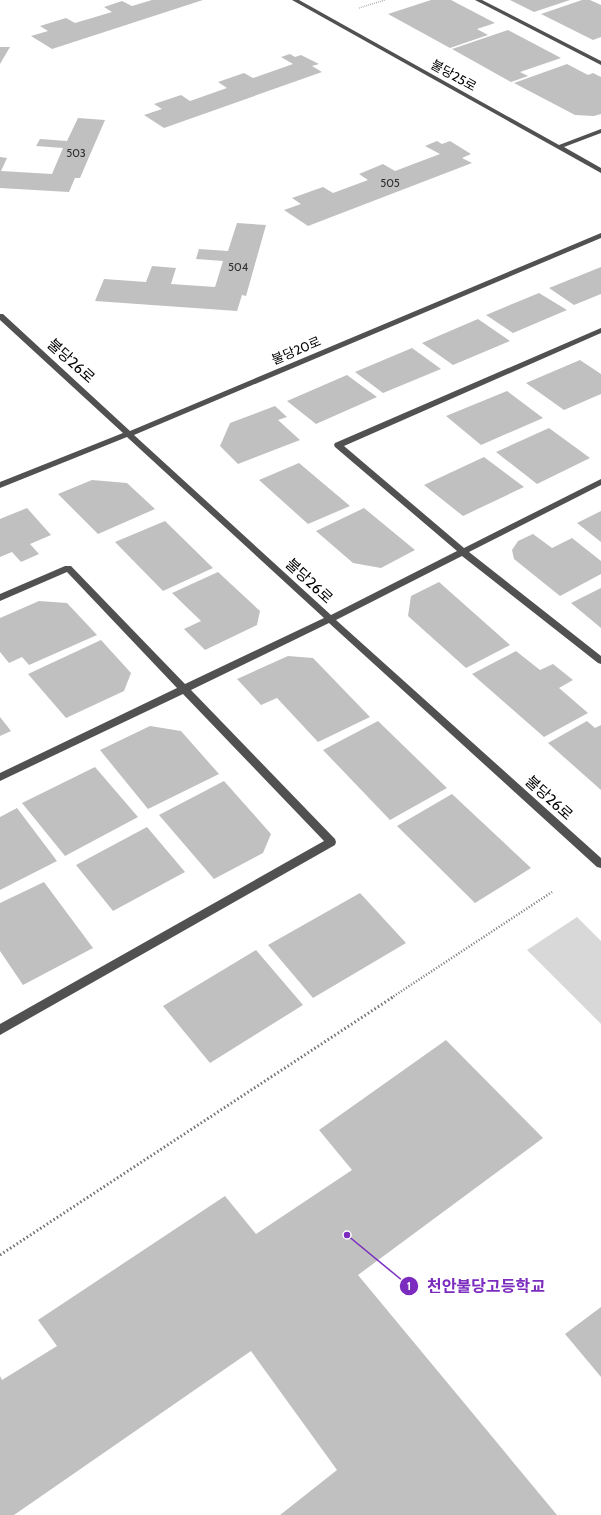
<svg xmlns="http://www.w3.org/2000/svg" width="601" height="1515" font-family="Cabin,'Noto Sans KR',sans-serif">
  <rect width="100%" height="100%" fill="#fff"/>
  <path fill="#d8d8d8" d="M577 917 601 941V1024L527 950Z"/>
  <path fill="#c0c0c0" d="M152 0H203L52 49 31 36 48 31 40 26 66 18 75 23 112 12 104 7 122 1 132 6Z
    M431 0H451L495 23 477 29 488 35 450 48 388 14Z
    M510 0H570L534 12Z
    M582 0H590L601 5V37L593 40 541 14Z
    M508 30 561 58 520 72 528 76 511 82 452 49Z
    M0 47H10L0 64Z
    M290 54 295 57 301 55 319 64 312 66 322 72 164 128 144 115 162 109 154 104 181 95 190 101 227 88 218 82 244 73 253 78 293 64 281 57Z
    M567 64 588 75 593 73 601 77V114L594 116 575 115 514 83Z
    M78 118 105 120 80 178H75L69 192 0 188V157L7 158 1 171 52 174 63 148 36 146 40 139 67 141Z
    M437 141 442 144 450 141 471 154 462 158 472 163 308 226 284 210 301 204 292 198 323 187 333 193 368 180 359 174 383 164 395 171 440 154 425 146Z
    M237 223 266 225 246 296 242 295 237 311 95 301 104 279 146 282 152 266 176 268 171 284 215 287 223 261 196 259 199 249 228 251Z
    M601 267V294L574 305 549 288Z
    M539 293 567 310 513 333 486 315Z
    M478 319 510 341 453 365 422 343Z
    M412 348 441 369 383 393 355 372Z
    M580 360 601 374V394L564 410 526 383Z
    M347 375 377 397 316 424 287 401Z
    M507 391 543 418 481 445 446 416Z
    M275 406 287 417 278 420 300 440 238 464 220 446 230 423Z
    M549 428 590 458 537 484 496 452Z
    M484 457 524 487 463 516 424 485Z
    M299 463 350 506 308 524 259 480Z
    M92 480 127 483 155 509 98 534 58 494Z
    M27 508 51 535 30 544 39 554 21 562 12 552 0 557V519Z
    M364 508 415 550 381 568 353 563 316 531Z
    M601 511V542L577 523Z
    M165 521 213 568 163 591 115 542Z
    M533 534 552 548 572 538 601 561V574L560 596 514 559 512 550 518 541Z
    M218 572 260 611 257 625 205 650 184 629 201 621 172 593Z
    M439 582 510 645 466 668 408 616 411 596Z
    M601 588V628L571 603Z
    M39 601 67 603 97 635 29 665 22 657 9 663 0 652V618Z
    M101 640 131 673 124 691 66 718 28 674Z
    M516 651 540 670 553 664 573 680 559 688 588 713 544 737 472 674Z
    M288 656 313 658 370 717 318 742 277 698 261 705 237 679Z
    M0 717 11 731 0 736Z
    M378 721 447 788 390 820 323 750Z
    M587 721 595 728 601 725V790L548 743Z
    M150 726 181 731 219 774 148 809 100 750Z
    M95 767 138 817 65 856 22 803Z
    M224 781 271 834 263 853 214 879 159 815Z
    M452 794 531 868 475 903 397 826Z
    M17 808 57 861 0 890V817Z
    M147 827 185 872 113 911 76 865Z
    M44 882 93 948 23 985 0 951V903Z
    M360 893 406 943 313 998 268 945Z
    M256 950 303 1005 210 1063 163 1006Z
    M446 1040 543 1138 358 1275 557 1515H280L337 1470 251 1351 14 1515H0V1376L2 1380 57 1346 38 1320 225 1196 256 1234 352 1170 319 1130Z
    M601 1307V1377L565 1334Z"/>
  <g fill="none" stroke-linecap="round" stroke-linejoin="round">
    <path stroke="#737373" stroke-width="1.5" stroke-dasharray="0.5 1.5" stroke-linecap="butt" d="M359 8 385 0"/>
    <path stroke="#737373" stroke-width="2.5" stroke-dasharray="1 2" stroke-linecap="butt" d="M391 998 552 892"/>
    <path stroke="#737373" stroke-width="3" stroke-dasharray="1.5 2.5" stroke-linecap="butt" d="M0 1255 393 997"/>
    <path fill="#515151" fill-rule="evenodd" d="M292 0H299L559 145 601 129V133L564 147 601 168V173Z
      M475 0H482L601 61V65Z
      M601 233V238L134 435 331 615 457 551 335 447 334 445 335 443 601 328V333L344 446 464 548 601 479V485L469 552 601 656V664L598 663 462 556 336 620 601 858V868L597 867 329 623 191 690 335 839 336 842 335 845 0 1035V1024L324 841 183 694 0 781V773L177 688 67 572 0 601V594L65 566H71L185 684 324 618 127 437 0 488V482L123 433 0 320V314H3L130 431Z"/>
  </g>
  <g text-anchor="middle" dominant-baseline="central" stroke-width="3" stroke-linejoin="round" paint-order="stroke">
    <g font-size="11" fill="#303030">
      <text x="76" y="153">503</text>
      <text x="390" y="183">505</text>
      <text x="238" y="267">504</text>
    </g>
    <g font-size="13" fill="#000" stroke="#fff">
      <text transform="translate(454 75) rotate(29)">불당25로</text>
      <text transform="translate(296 350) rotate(-23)">불당20로</text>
    </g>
    <g font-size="15" fill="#000" stroke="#fff">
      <text transform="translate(71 361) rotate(42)">불당26로</text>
      <text transform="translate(309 581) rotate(43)">불당26로</text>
      <text transform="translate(549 798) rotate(42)">불당26로</text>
    </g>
  </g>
  <path fill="none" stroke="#7b2cbf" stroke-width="1.5" d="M347 1235L409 1286"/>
  <g fill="#7b2cbf" stroke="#fff" stroke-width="1.5">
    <circle cx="347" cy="1235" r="4"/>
    <circle cx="409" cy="1286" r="10"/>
  </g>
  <g font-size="12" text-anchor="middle" font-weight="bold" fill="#fff">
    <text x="409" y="1290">1</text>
  </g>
  <g font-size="16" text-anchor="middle" font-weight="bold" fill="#7b2cbf" stroke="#fff" stroke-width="3" stroke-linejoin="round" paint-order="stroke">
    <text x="486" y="1292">천안불당고등학교</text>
  </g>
</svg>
